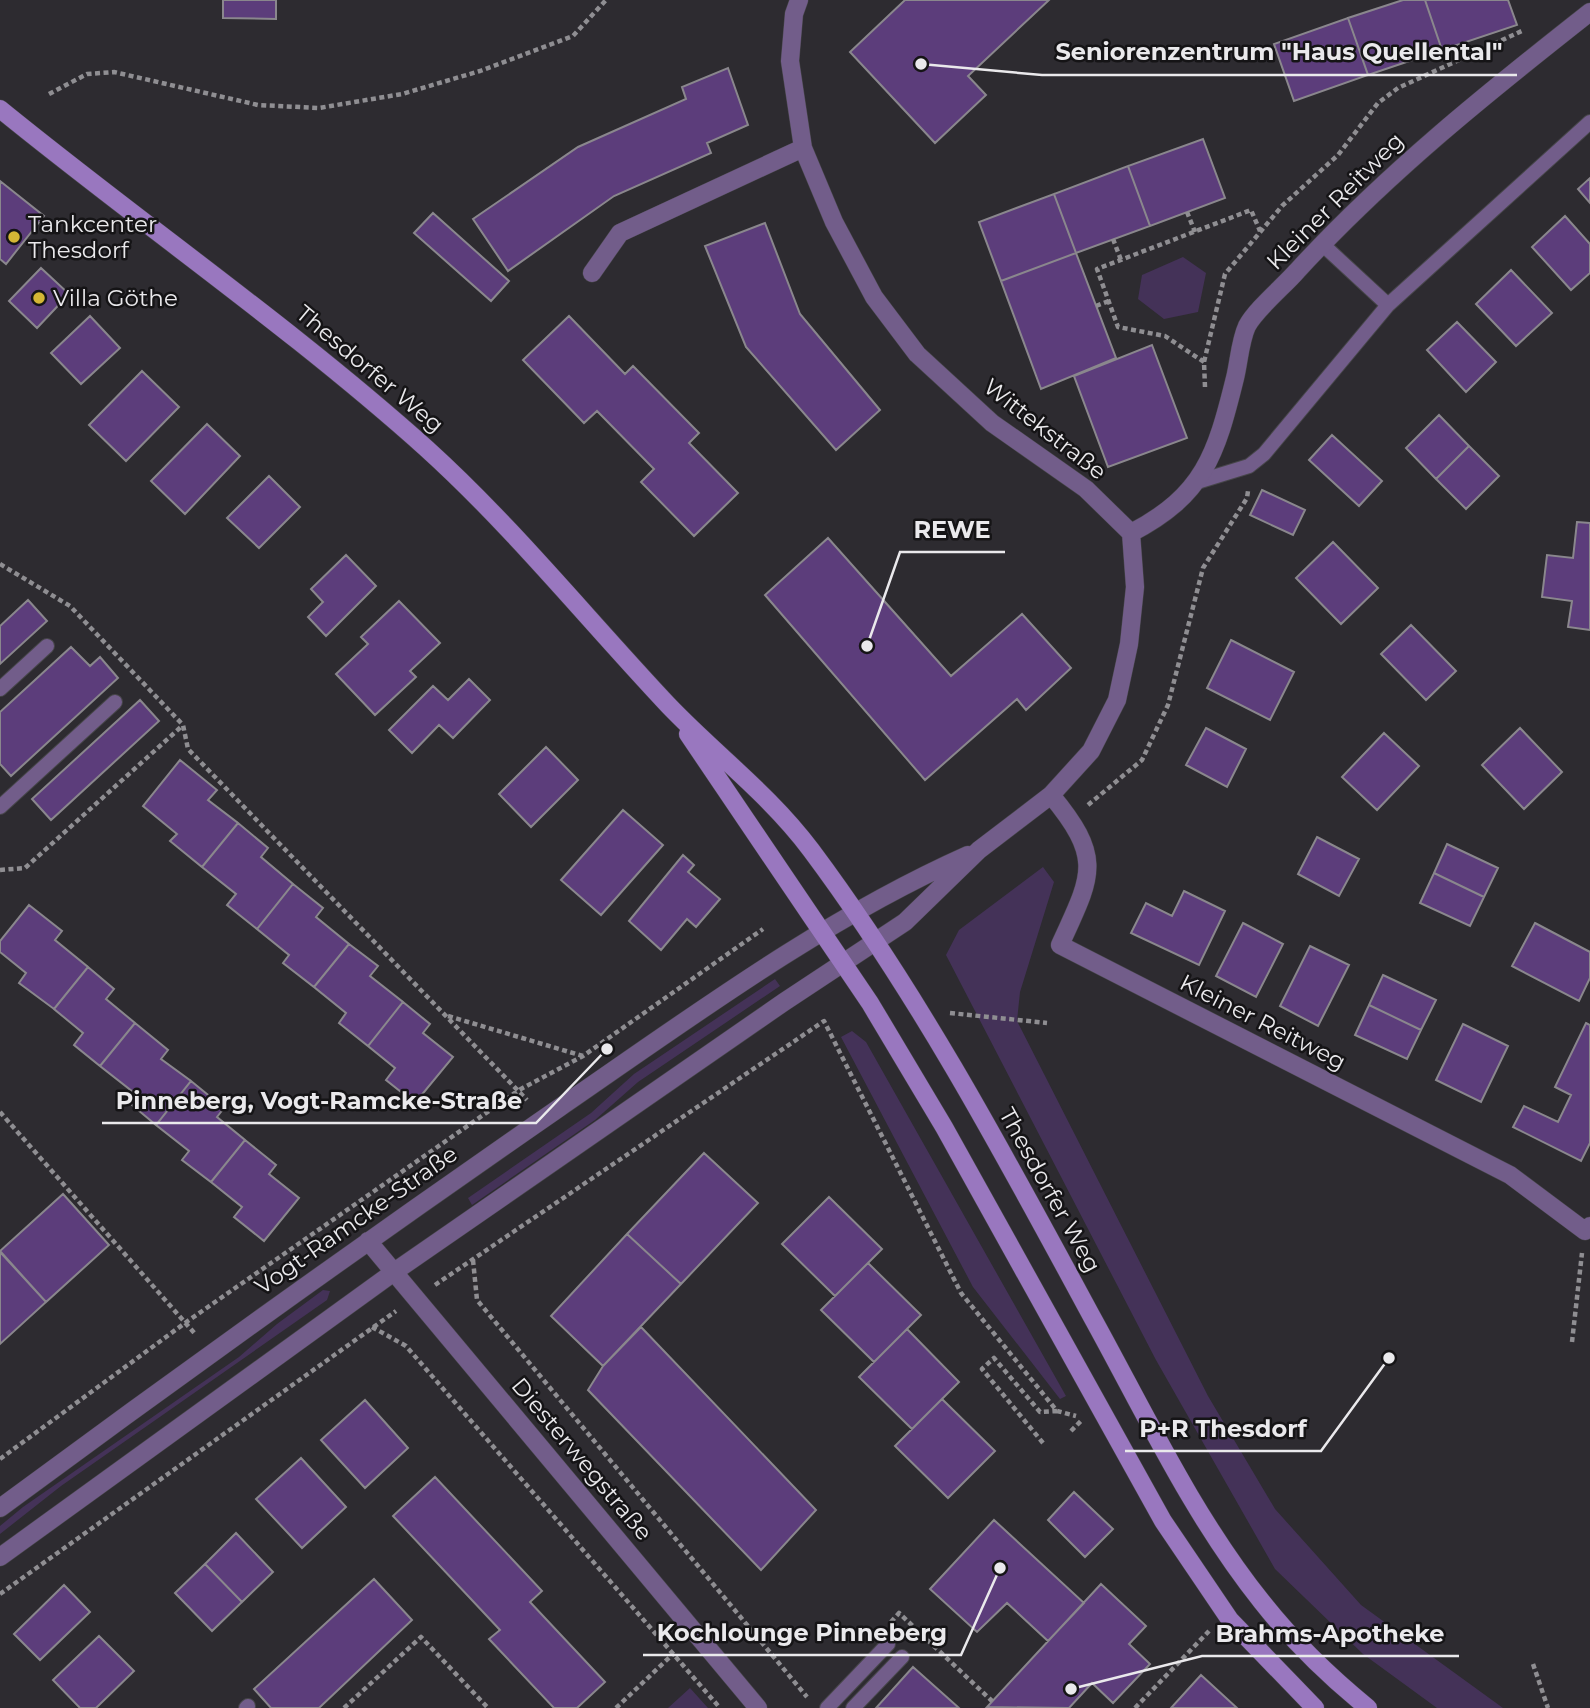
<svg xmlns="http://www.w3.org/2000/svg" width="1590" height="1708" font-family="Montserrat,sans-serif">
  <rect width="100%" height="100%" fill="#2d2b30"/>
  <path fill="#443258" d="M1183 257 1206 273 1198 312 1164 319 1138 299 1142 275Z
    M1043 867 1054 882 1020 992 1017 1021 1208 1396 1275 1509 1361 1605 1503 1708H1437L1363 1654 1275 1569 1156 1360 946 955 959 930Z
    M775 979 780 986 638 1082 595 1120 472 1205 468 1198 591 1113 634 1074Z
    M852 1031 866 1042 1066 1396 1060 1399 973 1287 841 1037Z
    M323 1290 330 1291 327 1300 61 1486 0 1534V1526L23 1507 239 1357 277 1324Z
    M690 1688 708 1708H668Z"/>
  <path fill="#5c3d7b" stroke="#8a878d" stroke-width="2" d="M223 0H276V19L223 18Z
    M905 0H1049L968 76 986 95 935 143 850 52Z
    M1403 0H1425L1442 50 1368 75 1348 18Z
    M1425 0H1508L1517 25 1442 50Z
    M1348 18 1368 75 1294 101 1274 44Z
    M728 68 748 125 707 143 711 153 614 196 508 271 473 219 578 147 686 99 682 87Z
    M1203 139 1225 198 1150 226 1128 166Z
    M1128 166 1150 226 1076 253 1054 194Z
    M1590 178V203L1578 189Z
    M0 181 44 216 6 264 0 259Z
    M1054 194 1076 253 1001 281 979 222Z
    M433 213 509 281 491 301 414 233Z
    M1565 216 1590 244V273L1571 290 1532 247Z
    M765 223 800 314 880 410 836 450 746 347 705 246Z
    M1076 253 1116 358 1041 389 1001 281Z
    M41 268 69 294 37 328 9 301Z
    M1511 270 1552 313 1516 346 1476 304Z
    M90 316 120 348 81 384 51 353Z
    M569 316 625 374 633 366 699 433 689 443 738 493 694 536 641 482 654 469 597 411 584 423 523 360Z
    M1457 322 1496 362 1466 392 1427 350Z
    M1152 345 1187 438 1108 467 1074 376Z
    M142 371 179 407 126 461 89 425Z
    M1439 415 1469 446 1436 479 1406 448Z
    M207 424 240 456 185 514 151 481Z
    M1332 435 1382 481 1359 506 1309 460Z
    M1469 446 1499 476 1466 509 1436 479Z
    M269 476 300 507 259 548 227 518Z
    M1262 490 1305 510 1293 535 1250 515Z
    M1577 522 1590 523V630L1568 627 1572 601 1542 597 1547 555 1573 558Z
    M828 538 951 676 1022 614 1071 668 1026 710 1017 699 925 780 765 595Z
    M1333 542 1378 588 1341 624 1296 578Z
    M346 555 376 586 326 636 308 617 323 602 311 589Z
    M28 600 47 621 0 664V626Z
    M399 601 440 643 410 671 416 677 375 715 336 674 368 644 361 637Z
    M1411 625 1456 671 1426 700 1381 654Z
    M1231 640 1294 672 1270 720 1207 688Z
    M71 647 90 666 100 657 118 678 11 776 0 764V712Z
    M469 679 490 700 453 738 439 725 412 753 389 730 433 686 448 700Z
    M140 700 159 721 51 820 32 799Z
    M1206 728 1246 749 1227 787 1186 765Z
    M1520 728 1562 772 1524 809 1482 765Z
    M1384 733 1419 766 1377 810 1342 777Z
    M546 747 578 780 531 827 499 794Z
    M180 760 217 790 208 800 238 823 202 867 170 841 177 834 143 806Z
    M623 810 663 845 601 915 561 880Z
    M238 823 268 848 261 857 293 884 257 929 227 905 236 894 202 867Z
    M1317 837 1359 859 1339 896 1298 874Z
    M1447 844 1498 868 1484 897 1434 873Z
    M683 855 694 865 688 872 720 899 696 927 687 919 661 950 629 921Z
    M1434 873 1484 897 1470 926 1420 903Z
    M293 884 323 908 316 917 349 944 314 987 283 963 289 955 257 929Z
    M1184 891 1225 911 1199 965 1131 933 1146 903 1172 916Z
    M29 905 62 931 55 940 88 967 54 1009 19 983 26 973 0 952V941Z
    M1243 923 1283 944 1256 997 1216 976Z
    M1535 923 1590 952V978L1579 1001 1512 966Z
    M349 944 378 966 370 976 403 1002 368 1046 339 1023 346 1013 314 987Z
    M1310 946 1349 965 1318 1026 1280 1006Z
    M88 967 114 989 106 999 135 1023 100 1066 74 1045 83 1033 54 1009Z
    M1383 975 1436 1000 1421 1030 1369 1005Z
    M403 1002 430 1024 423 1033 453 1057 415 1103 386 1080 395 1068 368 1046Z
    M1369 1005 1421 1030 1407 1059 1355 1035Z
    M135 1023 168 1050 161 1059 191 1081 156 1125 126 1100 133 1092 100 1066Z
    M1586 1023 1590 1025V1143L1581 1161 1513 1127 1524 1106 1558 1122 1571 1095 1555 1087Z
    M1463 1024 1508 1046 1481 1102 1436 1080Z
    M191 1081 224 1108 217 1117 245 1140 211 1182 182 1160 189 1151 156 1125Z
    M245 1140 276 1165 269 1174 299 1198 264 1241 234 1217 242 1207 211 1182Z
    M704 1153 758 1203 681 1284 627 1234Z
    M63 1194 109 1245 46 1302 0 1251Z
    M829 1197 882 1249 835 1296 782 1244Z
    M627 1234 681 1284 603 1366 551 1316Z
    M0 1252 46 1302 0 1344Z
    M868 1263 921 1315 874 1362 821 1310Z
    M641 1327 816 1510 761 1570 588 1390 603 1366Z
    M907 1329 959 1382 912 1429 859 1377Z
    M942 1399 995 1451 948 1498 895 1446Z
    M365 1400 408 1448 365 1488 321 1440Z
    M301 1458 346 1507 302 1548 256 1499Z
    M435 1477 542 1591 530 1602 605 1682 577 1708H554L489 1639 500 1630 393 1516Z
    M1074 1492 1113 1529 1085 1557 1048 1520Z
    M994 1520 1084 1603 1048 1641 1007 1603 977 1632 930 1589Z
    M236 1533 273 1572 242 1602 205 1564Z
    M205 1564 242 1602 212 1631 175 1593Z
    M374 1579 412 1620 319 1708H271L254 1689Z
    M1101 1584 1146 1626 1129 1644 1150 1664 1113 1703 1092 1683 1069 1708 987 1707Z
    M64 1585 90 1612 40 1660 14 1634Z
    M99 1636 134 1671 96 1708H80L53 1680Z
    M913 1667 959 1708H876Z
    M1201 1675 1237 1708H1171Z"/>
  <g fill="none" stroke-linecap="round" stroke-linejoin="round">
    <defs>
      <path id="lane" d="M1322 244 1388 305
        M1197 482 1249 466 1264 454 1388 305 1590 122
        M0 689 47 646
        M0 807 115 702
        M246 1708 248 1706
        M827 1708 888 1644
        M853 1708 902 1657"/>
      <path id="street" d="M799 0 794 14 790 61 803 148 834 222 874 297 917 354 992 423 1086 489 1131 533
        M592 273 620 233 803 148
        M1131 533C1204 495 1216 455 1235 378 1239 362 1240 341 1247 326 1256 309 1284 286 1297 271 1386 174 1487 93 1590 12
        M1051 795C1104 859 1092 875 1060 945L1510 1175 1585 1231 1590 1226
        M368 1241 758 1708
        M0 1508C184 1372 370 1239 559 1108 690 1018 822 920 968 855
        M0 1557 394 1272 784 1002 905 922 979 850 1051 795 1091 751 1117 700 1129 644 1135 587 1131 533"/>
      <path id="secondary" d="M0 109C141 224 291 327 427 449 514 528 588 620 669 706 716 755 770 795 811 850 920 996 1006 1158 1092 1317 1145 1413 1193 1516 1262 1602 1292 1640 1330 1677 1368 1708
        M688 734 870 1003 944 1127 1163 1521 1230 1620 1315 1708"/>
    </defs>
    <use href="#lane" stroke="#47464a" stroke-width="16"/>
    <use href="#street" stroke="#47464a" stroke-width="19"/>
    <use href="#secondary" stroke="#47464a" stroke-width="19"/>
    <path stroke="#8f8e92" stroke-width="4.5" stroke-dasharray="5 3.5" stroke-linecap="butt" d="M49 94 87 74 114 72 258 105 319 108 402 94 480 71 573 36 606 0
      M1187 212 1195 232
      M1113 239 1121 260
      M1096 306 1109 301
      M1204 362 1165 336 1118 327 1097 269 1251 210 1260 231
      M1205 387 1204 362 1225 274 1282 206 1338 155 1378 103 1398 88 1524 30
      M0 564 70 606 183 725 188 749 527 1100
      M1088 805 1142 760 1168 705 1203 568 1247 498 1248 491
      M0 870 25 868 182 726
      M950 1013 1047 1023
      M448 1016 583 1056
      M0 1112 196 1335
      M473 1260 477 1300 807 1697
      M435 1285 824 1021 961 1293 1057 1411 1076 1416
      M372 1327 406 1346 720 1708
      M1572 1342 1582 1253
      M1071 1431 1081 1421
      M1043 1443 982 1369 994 1358 1040 1412 1057 1411
      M0 1459 185 1323 519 1090 583 1056 763 929
      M0 1594 396 1311
      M891 1622 899 1613 992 1701
      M1533 1664 1548 1708
      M344 1708 421 1637 488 1708
      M616 1708 673 1654
      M1135 1708 1209 1631"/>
    <use href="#lane" stroke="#725d8a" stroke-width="14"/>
    <use href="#street" stroke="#725d8a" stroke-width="18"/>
    <use href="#secondary" stroke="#9977bf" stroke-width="18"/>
  </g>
  <g fill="#d4b635" stroke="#151416" stroke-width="2.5">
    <circle cx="14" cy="237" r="7"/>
    <circle cx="39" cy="298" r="7"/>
  </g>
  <g text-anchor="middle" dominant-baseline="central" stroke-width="5" stroke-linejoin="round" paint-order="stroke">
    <g font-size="23" fill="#eae9ec" stroke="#151416">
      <text transform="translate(1335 201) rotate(-45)">Kleiner Reitweg</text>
      <text transform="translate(370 369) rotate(40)">Thesdorfer Weg</text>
      <text transform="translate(1045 429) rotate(38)">Wittekstraße</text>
      <text transform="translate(1263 1022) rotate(27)">Kleiner Reitweg</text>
      <text transform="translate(1050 1190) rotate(61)">Thesdorfer Weg</text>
      <text transform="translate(356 1220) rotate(-35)">Vogt-Ramcke-Straße</text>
      <text transform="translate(582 1459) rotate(50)">Diesterwegstraße</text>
    </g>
    <g font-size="23" fill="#eae9ec" stroke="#151416" text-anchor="start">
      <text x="28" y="224">Tankcenter<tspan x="28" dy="26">Thesdorf</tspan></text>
      <text x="53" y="298">Villa Göthe</text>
    </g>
  </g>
  <path fill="none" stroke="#eae9ec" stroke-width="2.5" d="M921 64L1042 75H1517M867 646L900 552H1005M607 1049L536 1123H102M1389 1358L1321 1451H1125M1000 1568L961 1655H643M1071 1689L1202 1656H1459"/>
  <g fill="#eae9ec" stroke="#151416" stroke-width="2.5">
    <circle cx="921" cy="64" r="7"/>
    <circle cx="867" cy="646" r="7"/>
    <circle cx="607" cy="1049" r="7"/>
    <circle cx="1389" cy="1358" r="7"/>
    <circle cx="1000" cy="1568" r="7"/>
    <circle cx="1071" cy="1689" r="7"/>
  </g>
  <g font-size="24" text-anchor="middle" font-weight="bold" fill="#eae9ec" stroke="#151416" stroke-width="5" stroke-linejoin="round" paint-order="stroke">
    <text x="1279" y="60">Seniorenzentrum "Haus Quellental"</text>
    <text x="952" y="538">REWE</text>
    <text x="319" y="1109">Pinneberg, Vogt-Ramcke-Straße</text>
    <text x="1223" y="1437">P+R Thesdorf</text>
    <text x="802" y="1641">Kochlounge Pinneberg</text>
    <text x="1330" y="1642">Brahms-Apotheke</text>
  </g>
</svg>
